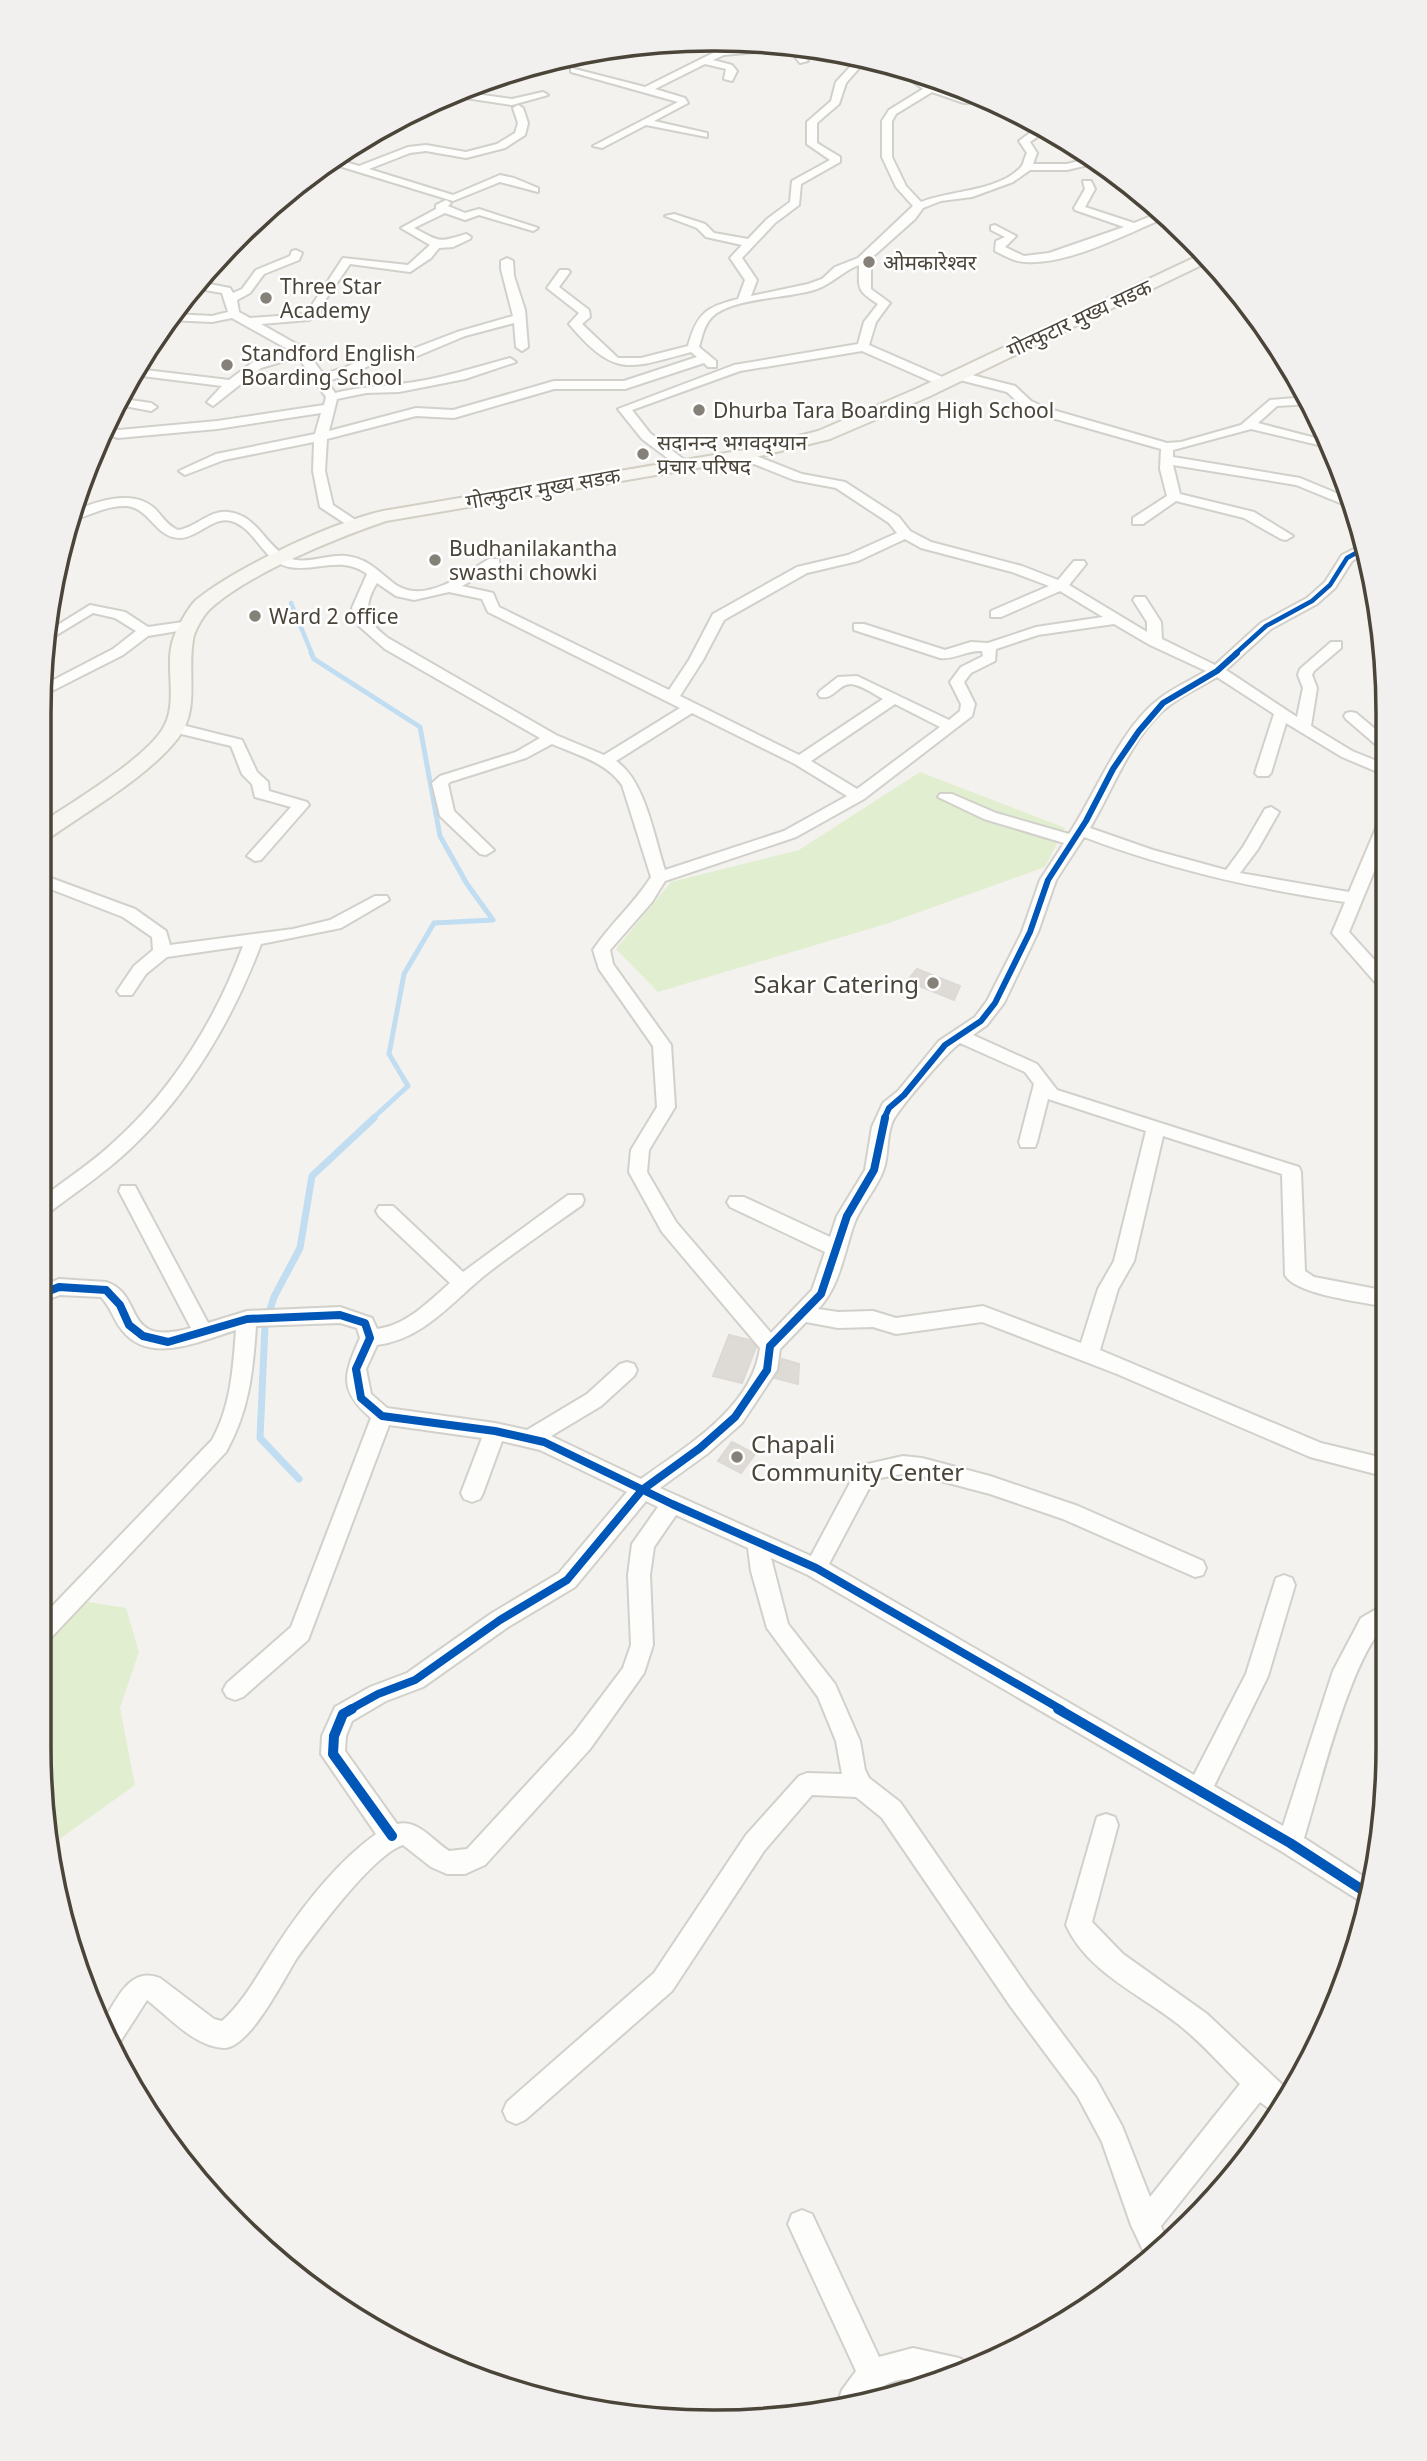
<svg xmlns="http://www.w3.org/2000/svg" width="1427" height="2461" font-family="'Noto Sans','Noto Sans Devanagari',sans-serif">
  <rect width="100%" height="100%" fill="#f4f2ee"/>
  <path fill="#e1eecf" d="M920 772 1065 828 1045 867 889 923 658 992 616 949 671 882 799 850Z
    M69 1599 126 1608 139 1652 120 1708 135 1785 54 1843 39 1747V1614Z"/>
  <g fill="none" stroke-linecap="round" stroke-linejoin="round">
    <path stroke="#c0ddf1" stroke-width="4.5" d="M291 603 312 654"/>
    <path stroke="#c0ddf1" stroke-width="5" d="M311 653 314 659 420 727 440 836 467 884 493 920 434 923 404 974 389 1054 408 1086 372 1119"/>
    <path stroke="#c0ddf1" stroke-width="7" d="M269 1313 274 1297 300 1248 312 1176 374 1118
      M265 1326 260 1438 299 1479"/>
  </g>
  <path fill="#dedbd6" stroke="#dcd9d4" stroke-width="2" d="M917 969 960 986 954 1000 907 981Z
    M729 1335 749 1340 756 1347 742 1383 713 1376Z
    M782 1359 799 1364 798 1384 775 1378Z
    M732 1442 755 1454 741 1473 718 1461Z"/>
  <g fill="none" stroke-linecap="round" stroke-linejoin="round">
    <defs>
      <path id="street" d="M775 45 796 47 808 61 800 63 789 49 724 55 713 60 732 65 737 71 732 81 724 79 726 69 705 64 655 89 685 98 688 103 654 121 707 133V137L646 125 602 148 593 146 678 102 571 72V68L645 87 719 50Z
        M860 56 868 58 846 83 839 104 817 123V143L840 157V162L801 184 799 205 775 223 742 258 757 280 751 296 808 284 822 279 835 267 858 258 913 206 896 187 882 157V121L889 110 923 89 912 81 907 70 917 73 929 84 965 97H985L994 102 964 103 932 92 896 114 892 121V157L906 186 921 202C950 190 998 192 1021 167 1024 164 1024 158 1027 153L1019 141 1039 126 1047 130 1030 142 1037 153 1033 164H1067L1095 157 1101 162 1067 170H1030L1013 182 972 197 941 201 923 208 915 219 868 261 871 266V289L890 303 876 322 869 345 947 379V385H939L862 351 740 371 632 410 650 433 687 462V468L682 469 642 439 618 409 734 365 858 344 864 322 878 304C856 290 859 289 859 265 843 271 833 283 817 289 788 299 733 297 712 317 704 325 702 337 699 347L716 361V367H708L704 363 625 389H554L454 418 416 416 327 439 325 471 333 505 360 523V529L355 530 320 507 313 471 314 442 224 460 185 475 179 471 216 454 315 434 321 413 217 429 118 438 105 434 109 427 119 430 217 421 324 405 326 397 298 357 261 368 213 406 207 402 222 386 134 375 137 369 229 380 253 362 291 351 232 318 212 322 168 320 173 314 212 316 228 312 222 293 194 288 199 282 230 288 233 293 242 289 256 270 290 256 292 251 296 250 302 253 299 260 264 274 250 293 237 300 239 312 250 318 306 314 343 258 408 265 430 245 401 228 436 209V205L446 200 451 203 448 206 465 213 479 209 538 228 533 231 479 215 465 220 445 213 414 228C441 242 437 243 466 234L471 237 470 239 453 247 439 248 431 258 410 272 350 264 321 306 319 315 309 320 261 324 305 349 323 374 344 368 381 350H410L457 332 513 316 501 269V261L507 258 513 261 514 276 525 310 528 347 522 351 516 347 514 323 465 336 415 357H387L352 374 327 381 335 393C359 387 376 387 399 384 437 380 473 368 510 358L516 362 465 379 399 392 366 393 337 399 329 431 416 408 453 410 554 381H624L697 357 691 352C628 369 615 378 569 324L579 313 547 288 560 270H568L570 272 559 287 589 310 590 317 582 324 618 358H641L688 346C697 313 706 307 738 299L745 280 730 258 742 245 706 237 697 228 665 216 674 214 705 224 714 233 748 239 767 219 790 202 792 181 830 160 807 144V122L831 101 836 82Z
        M454 91 512 99 543 92 548 95 512 105 446 95Z
        M518 105 523 108 528 123 525 135 505 148 466 158 426 151 410 153 369 169 453 195 500 175 514 178 538 188V192L500 182 453 201 326 162 332 158 359 166 408 147 426 145 466 152 497 144 515 133 518 123 513 108Z
        M410 114 409 118 360 145H352Z
        M1083 181H1091L1095 189 1085 207 1134 223 1161 212 1167 217C1128 233 1069 265 1026 262 1015 262 1005 256 995 251L996 241 1005 237 991 230V226L995 225 1016 236 1005 247 1024 256 1049 253 1124 227 1075 210 1074 208 1085 189Z
        M956 371 1015 386 1031 401 1046 408 1167 443 1181 442 1241 425 1270 400 1308 397 1311 404 1277 406 1258 423 1327 441 1331 448 1251 429 1173 450V457L1300 478 1353 500 1355 509 1296 485 1173 465 1180 494 1254 512 1293 536 1286 540 1281 539 1244 518 1176 501 1143 524H1133V518L1167 496 1160 469 1161 449 1038 414 1023 407 1007 392 952 378 950 375Z
        M123 399 151 403 157 407 151 411 119 405Z
        M744 451 802 474 845 482 899 517 910 531 931 542 1022 566 1058 580 1074 561H1084L1086 564 1069 585 1147 632V622L1133 600 1135 597H1145L1161 622 1162 639 1215 665 1261 623 1307 598 1325 582 1342 555 1362 545 1364 554 1352 561 1335 588 1317 604 1271 629 1226 670 1297 717 1303 688 1298 675 1300 669 1331 642H1341V648L1314 671 1312 675 1317 688 1311 726 1352 751 1387 765V776L1342 757 1286 723 1271 773 1268 776H1258L1255 773 1274 714 1217 677C1202 686 1184 694 1170 705 1133 732 1113 790 1090 828L1153 850 1226 870 1243 847 1265 809 1271 807 1279 812 1258 849 1240 873 1349 892 1379 821 1387 816V840L1349 932 1387 974V991L1381 989 1332 933 1345 902C1256 889 1168 869 1084 837L1056 880 1038 932 1004 1003 987 1025 973 1035 1037 1064 1057 1090 1299 1167 1301 1172 1305 1271 1314 1277 1387 1291V1307C1364 1302 1296 1295 1285 1275L1282 1174 1163 1136 1134 1261 1118 1289 1100 1350 1321 1443 1387 1459V1477L1310 1457 1117 1374 982 1322 896 1334 873 1327 838 1328 806 1322 780 1349 777 1370 742 1423 707 1454 660 1488 811 1556 859 1466 903 1456 922 1458 990 1476 1078 1506 1203 1561 1206 1568 1203 1575 1195 1577 1063 1519 990 1494 922 1476 903 1474 874 1479 829 1564 1194 1775 1246 1674 1276 1578 1284 1575 1292 1578 1295 1585 1268 1676 1214 1786 1283 1826 1333 1671 1361 1618 1387 1603V1625C1353 1648 1318 1793 1304 1838L1369 1880 1365 1904 1281 1851 808 1575 771 1558 788 1624 835 1684 860 1741 865 1770 869 1778 900 1802 1029 1989 1096 2079 1122 2126 1150 2197 1240 2084C1220 2064 1201 2042 1178 2024 1140 1994 1087 1972 1066 1925L1097 1817 1106 1814 1115 1817 1118 1825 1092 1922 1123 1954 1207 2014 1290 2092 1278 2115 1260 2102 1161 2226 1166 2239 1147 2259 1131 2225 1102 2142 1078 2097 1011 2007 882 1818 856 1797 812 1795 764 1851 672 1991 525 2120 516 2124 507 2120 503 2111 507 2102 654 1973 746 1835 799 1776 807 1773 842 1774 836 1741 818 1697 767 1628 751 1571 748 1548 676 1515 654 1547 650 1575 653 1645 644 1673 590 1749 485 1865 465 1874H447L431 1867 403 1845C374 1854 316 1932 297 1958 284 1978 250 2048 224 2048 195 2047 169 2017 147 2000L120 2042 117 2044 104 2020C117 1999 130 1966 160 1978L214 2019 222 2021C245 2001 259 1972 276 1947 302 1907 337 1862 376 1834L321 1754 322 1736 335 1707 370 1687 407 1673 492 1613 559 1573 627 1492 540 1450 502 1441 483 1493 480 1499 472 1502 464 1499 461 1493 482 1438 389 1425 308 1640 243 1697 235 1700 227 1697 223 1690 227 1683 291 1627 371 1418C338 1390 344 1374 360 1338L357 1328 340 1323 256 1326C253 1372 249 1411 226 1452L47 1642 39 1645V1620L212 1440C231 1406 233 1368 236 1330 202 1340 150 1366 122 1330 113 1319 112 1309 101 1297L60 1295 39 1303V1287L59 1279 106 1282C146 1295 120 1348 191 1328L119 1191 121 1186H135L208 1323 247 1311 340 1307 372 1318 377 1329C407 1325 428 1302 450 1283L379 1216 376 1211 379 1206H393L463 1272 568 1195H582L584 1200 582 1205C551 1227 519 1249 489 1272 453 1300 425 1339 377 1345L366 1369 371 1394 387 1408 495 1423 527 1430 587 1394 620 1364 627 1362 634 1364 637 1370 634 1376 601 1406 551 1436 641 1479C687 1446 752 1408 760 1348L662 1232 629 1172 631 1150 657 1107 653 1046 599 969 593 950C610 924 634 904 651 877L622 785C606 762 577 755 552 744L526 758 450 782 448 784 454 811 494 850 486 855 480 854 440 816 432 783 440 776 516 752 540 738 385 649 359 626 352 608 367 574C342 555 317 572 289 567 262 561 256 528 231 521 214 516 198 537 181 538 156 539 151 509 127 506 106 505 89 516 70 521L71 512C95 502 130 489 153 507 162 515 166 525 178 530 196 528 209 510 228 512 257 515 265 545 287 557 304 566 327 554 346 556 366 558 377 570 392 582 422 607 462 575 489 559H499V565L462 586 493 593 499 607 669 690 689 660 713 614 797 567 848 555 897 533 889 523 836 488 794 480 739 458V452ZM905 539 921 548 1012 572 1049 586 991 611V617H1001L1060 591 1103 617 1036 627 988 643 971 642 945 650 864 624H854V630L940 658C954 660 967 650 982 651L983 656 961 667 950 682 961 704 960 711 949 720 857 676 838 677 820 691 818 694 820 697C834 700 838 684 851 684 861 685 874 694 883 699L799 755 680 696 703 660 724 620 807 573 858 561ZM377 583 396 596 414 600 449 592 482 599 488 612 680 708 604 755 556 735 388 638C366 622 362 607 377 583ZM1114 624 1150 645 1206 671C1191 680 1173 688 1159 699 1121 727 1095 795 1069 834L996 813 952 794H940L938 797 984 819 1064 843 1040 880 1022 932 987 1001 975 1017 939 1041 898 1091 883 1103 872 1127 865 1170 837 1216 830 1237 744 1197H730L727 1202 730 1207 825 1252 812 1290 771 1333 676 1222 647 1172 649 1150 675 1107 671 1045 613 964 610 950 652 902 665 881 796 837 864 799 972 716 975 704 964 682 971 673 995 661 996 649 1038 635ZM895 704 940 727 857 789 811 761ZM692 713 795 764 847 796 784 831 665 870C654 837 645 780 616 761ZM960 1043 1025 1072 1034 1084 1019 1142 1021 1147H1035L1037 1142 1048 1099 1146 1131 1114 1261 1098 1289 1081 1343 983 1306 896 1318 873 1311 838 1312 818 1309C839 1288 844 1254 853 1227 860 1206 876 1190 883 1171 889 1156 886 1138 892 1123 896 1111 948 1051 960 1043ZM646 1501 658 1507 632 1544 628 1575 631 1645 623 1668 574 1733 467 1849 449 1851C432 1840 418 1819 397 1824L345 1751 346 1736 352 1721 386 1701 423 1687 508 1627 575 1587Z
        M90 605 125 612 148 627 190 621 197 625 190 629 148 636 123 655 40 697V687L113 649 136 631 115 618 93 613 45 642 48 631Z
        M1351 712 1356 713 1387 739V752L1382 750 1346 719 1344 716 1346 713Z
        M174 723 242 740 257 772 268 782 269 791 307 802 309 805 261 860 255 861 247 856 291 807 255 797 252 784 242 774 231 746 169 731 166 728Z
        M40 874 135 909 166 931 170 945 293 929 330 920 375 896H387L389 900 341 928 261 944C233 1019 189 1094 130 1149 104 1174 74 1193 46 1215L39 1217V1200C65 1180 92 1163 115 1141 173 1089 216 1019 243 946L167 957 146 974 132 995H120L117 991 134 966 153 950 152 937 123 917 40 885Z
        M802 2210 812 2214 879 2357 913 2348 959 2358 971 2365 939 2382C915 2377 889 2375 873 2396L838 2402 842 2390 856 2371 788 2224 792 2214Z"/>
      <path id="secondary" d="M1204 253 1210 261 928 397 830 439 744 460 386 521C336 538 250 573 211 608 204 614 194 631 193 640 187 673 200 710 178 738 149 776 87 811 48 839L40 841V824C72 802 142 761 162 730 180 703 163 665 174 637 178 626 188 608 196 600 237 567 331 523 383 511L744 450 818 431 916 389Z"/>
    </defs>
    <use href="#street" stroke="#d2d0cb" stroke-width="4"/>
    <use href="#secondary" stroke="#d3cfc5" stroke-width="4"/>
    <use href="#street" fill="#fdfdfc" fill-rule="evenodd"/>
    <use href="#secondary" fill="#f7f6f1" fill-rule="evenodd"/>
    <defs>
      <path id="cycleway-far3" d="M1235 654 1266 626 1312 601 1330 585 1347 558 1363 549"/>
      <path id="cycleway-far2" d="M884 1119 889 1108 904 1095 945 1045 981 1021 995 1003 1030 932 1048 880 1086 821 1113 769 1139 731 1163 703 1217 671 1237 653"/>
      <path id="cycleway-far1" d="M39 1295 59 1287 106 1290 120 1305 129 1325 143 1336 168 1342 247 1319 340 1315 365 1323 370 1338 356 1369 361 1398 382 1416 495 1431 544 1442 672 1504 816 1568 1062 1710
        M349 1710 378 1694 415 1680 500 1620 567 1580 642 1490 700 1448 735 1417 767 1370 770 1346 821 1294 847 1216 874 1170 885 1118"/>
      <path id="cycleway" d="M352 1709 343 1714 334 1736 333 1754 392 1836
        M1058 1709 1290 1843 1367 1893"/>
    </defs>
    <use href="#cycleway-far3" stroke="#fff" stroke-width="7"/>
    <use href="#cycleway-far2" stroke="#fff" stroke-width="10"/>
    <use href="#cycleway-far1" stroke="#fff" stroke-width="12"/>
    <use href="#cycleway" stroke="#fff" stroke-width="14"/>
    <use href="#cycleway-far3" stroke="#0057b8" stroke-width="4.5"/>
    <use href="#cycleway-far2" stroke="#0057b8" stroke-width="6"/>
    <use href="#cycleway-far1" stroke="#0057b8" stroke-width="8"/>
    <use href="#cycleway" stroke="#0057b8" stroke-width="10"/>
  </g>
  <g fill="#868178" stroke="#fff" stroke-width="2.5">
    <circle cx="869" cy="262" r="7"/>
    <circle cx="266" cy="298" r="7"/>
    <circle cx="227" cy="365" r="7"/>
    <circle cx="699" cy="410" r="7"/>
    <circle cx="643" cy="454" r="7"/>
    <circle cx="435" cy="560" r="7"/>
    <circle cx="255" cy="616" r="7"/>
    <circle cx="933" cy="983" r="7"/>
    <circle cx="737" cy="1457" r="7"/>
  </g>
  <g text-anchor="middle" dominant-baseline="central" stroke-width="5" stroke-linejoin="round" paint-order="stroke">
    <g font-size="21" fill="#4b4439" stroke="#fff" text-anchor="start">
      <text x="883" y="262">ओमकारेश्वर</text>
      <text x="280" y="286">Three Star<tspan x="280" dy="24">Academy</tspan></text>
      <text x="241" y="353">Standford English<tspan x="241" dy="24">Boarding School</tspan></text>
      <text x="713" y="410">Dhurba Tara Boarding High School</text>
      <text x="657" y="442">सदानन्द भगवद्ग्यान<tspan x="657" dy="24">प्रचार परिषद</tspan></text>
      <text x="449" y="548">Budhanilakantha<tspan x="449" dy="24">swasthi chowki</tspan></text>
      <text x="269" y="616">Ward 2 office</text>
    </g>
    <g font-size="21" fill="#4b4439" stroke="#fff">
      <text transform="translate(1079 318) rotate(-25)">गोल्फुटार मुख्य सडक</text>
      <text transform="translate(543 488) rotate(-10)">गोल्फुटार मुख्य सडक</text>
    </g>
    <g font-size="24" fill="#4b4439" stroke="#fff" text-anchor="end">
      <text x="919" y="983">Sakar Catering</text>
      <text x="751" y="1443" text-anchor="start">Chapali<tspan x="751" dy="28">Community Center</tspan></text>
    </g>
  </g>
  <path d="M0 0H1427V2461H0ZM713 51H714A662 662 0 0 1 1376 713V1748A662 662 0 0 1 714 2410H713A662 662 0 0 1 51 1748V713A662 662 0 0 1 713 51Z" fill="#f1f0ef" fill-rule="evenodd"/>
  <path fill="none" stroke="#4b4439" stroke-width="3.5" d="M713 51H714A662 662 0 0 1 1376 713V1748A662 662 0 0 1 714 2410H713A662 662 0 0 1 51 1748V713A662 662 0 0 1 713 51Z"/>
</svg>
